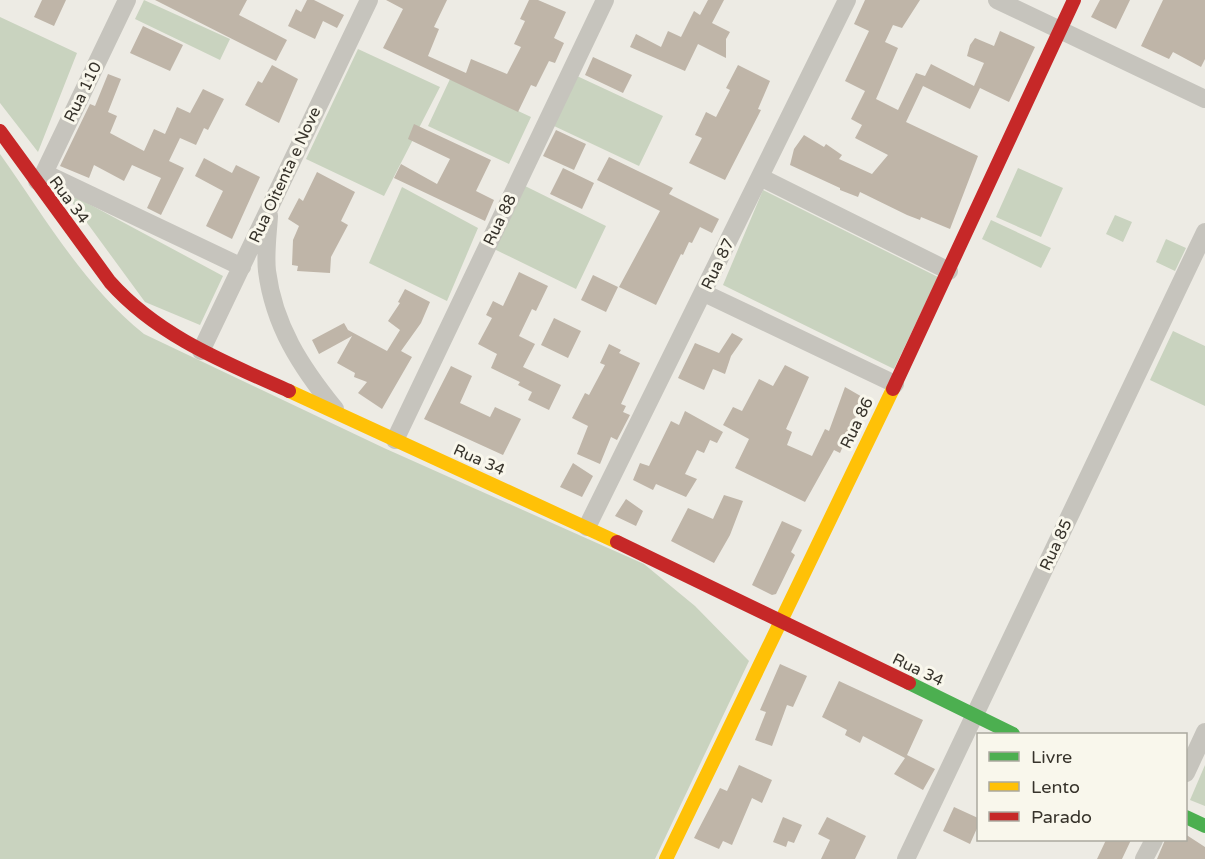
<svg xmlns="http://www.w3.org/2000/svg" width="1205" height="859" font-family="'Varela Round',sans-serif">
  <rect width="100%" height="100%" fill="#edebe4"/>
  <path fill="#c9d3bf" d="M144 0 230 39 220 60 135 19Z
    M0 17 77 53 38 152 0 103Z
    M358 49 440 87 384 196 306 159Z
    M577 76 663 116 639 166 554 126Z
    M450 79 531 117 509 164 428 126Z
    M0 154C44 216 84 286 144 334L384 448 644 564 695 606 749 661 655 859H0Z
    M1018 168 1063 188 1041 237 996 217Z
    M525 186 606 226 576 289 494 249Z
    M402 187 478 228 447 301 369 263Z
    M63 190 223 276 200 325 145 302Z
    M763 190 938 277 894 369 723 285Z
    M1115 215 1132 222 1123 242 1106 234Z
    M991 220 1051 248 1041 268 982 239Z
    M1166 239 1186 248 1175 271 1156 262Z
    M1173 331 1205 346V406L1150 380Z
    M1205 765V806L1190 800Z"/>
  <path fill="#bfb5a8" d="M42 0H66L54 26 34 17Z
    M155 0H247L239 15 287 40 276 61Z
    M307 0H314L344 15 337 28 323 21 315 39 288 26 296 9 301 12Z
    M386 0H447L434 27 439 29 428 56 466 73 471 59 507 74 521 47 514 44 525 21 520 19 529 0H538L566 12 554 38 564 43 555 63 549 61 536 87 531 85 518 112 383 48 403 9Z
    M708 0H724L712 23 730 32 726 39V58L698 44 685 71 630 47 636 34 661 47 668 31 681 37 694 11 700 15Z
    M865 0H920L902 28 893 25 885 42 898 48 876 99 898 110 916 73 925 76 931 64 974 86 984 63 967 56 970 45 975 38 994 46 1000 31 1035 47 1009 102 980 88 970 109 923 86 906 122 978 156 950 229 921 217 920 220 907 215 860 192 858 197 840 190V188L790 165 794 149 804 135 824 147 826 144 842 155 839 159 872 174 888 155 855 138 862 125 851 119 865 91 845 81 869 31 854 24Z
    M1100 0H1130L1116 29 1091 17Z
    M1163 0H1205V59L1201 67 1173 52 1169 59 1141 46Z
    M143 26 183 45 170 71 130 53Z
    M593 57 632 75 623 93 585 75Z
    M272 65 298 79 279 123 245 105 258 81 262 83Z
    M738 65 770 81 758 109 761 110 725 180 689 163 702 138 695 135 706 112 716 117 730 90 726 88Z
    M108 74 121 79 108 112 117 116 110 133 144 151 154 129 165 134 177 107 190 113 203 89 224 99 208 130 204 128 196 145 180 138 169 161 184 168 161 215 147 208 161 178 132 165 124 181 94 165 89 178 60 166 90 104 95 106Z
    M414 124 491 160 476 191 494 200 485 221 394 178 401 164 437 184 450 159 408 139Z
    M556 130 586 144 574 170 543 156Z
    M609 157 673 188 669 194 719 219 712 233 700 227 692 243 689 242 683 255 681 254 656 305 619 287 660 211 597 180Z
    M204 158 232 173 236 165 260 177 232 239 206 226 223 191 195 176Z
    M563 168 594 183 582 209 550 194Z
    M317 172 355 192 341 221 348 225 331 257 330 273 297 271 298 266 292 265 293 240 299 226 288 219 299 198 303 201Z
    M519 272 548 286 536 311 532 309 519 336 535 344 523 367 561 385 549 410 528 400 532 392 518 385 520 382 491 368 497 354 478 344 492 318 486 315 493 301 503 306Z
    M593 275 618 287 606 312 581 300Z
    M405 289 430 302 421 323 401 351 412 357 382 409 358 393 367 382 354 377 355 373 337 363 352 336 319 354 312 340 344 323 348 330 387 351 400 330 388 321 400 303 398 302Z
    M554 318 581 331 568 358 541 345Z
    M732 333 743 339 731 356 725 374 713 369 704 390 678 378 695 343 719 353Z
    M609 344 621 350 619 353 640 363 621 404 626 406 623 412 630 415 617 440 611 437 600 464 577 454 588 426 572 418 585 393 589 395 605 365 600 363Z
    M785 365 809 377 786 429 792 432 787 445 812 456 825 429 829 431 845 387 864 398 840 453 834 450 805 502 735 468 749 439 723 425 733 407 742 411 759 379 773 386Z
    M451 366 472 376 460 403 490 417 495 407 521 419 503 455 424 419Z
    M685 411 723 432 717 443 710 440 704 453 697 450 685 474 697 479 686 497 656 484 653 490 633 480 640 463 649 466 671 421 679 425Z
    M573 463 593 476 582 497 560 487Z
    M724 495 743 501 730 535 714 563 671 541 688 508 713 519Z
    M626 499 643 511 636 526 615 516Z
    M782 521 802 530 791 552 795 555 776 594 772 595 752 585Z
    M780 664 807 676 793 707 787 705 772 746 755 740 766 712 760 710Z
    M839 681 923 720 907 755 935 769 923 790 894 774 905 758 863 736 860 743 845 735 847 730 822 717Z
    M739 765 772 780 762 803 752 798 732 845 723 841 719 849 694 838 720 788 727 791Z
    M954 807 978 818V826L970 844 943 831Z
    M783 817 802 825 794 843 788 841 786 847 773 842Z
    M827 817 866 836 855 859H821L830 840 818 834Z
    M1185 834 1205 847V859H1157L1165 840H1185Z
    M1106 840H1131L1122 859H1097Z"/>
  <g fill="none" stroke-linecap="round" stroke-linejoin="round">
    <path stroke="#c6c4bd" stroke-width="18" d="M997 0 1205 99
      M44 173 242 267
      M760 177 949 271
      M37 181 44 173 127 0
      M269 216C268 233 265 253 267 271 274 326 301 367 335 409
      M704 293 895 384
      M201 351 369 0
      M395 440 605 0
      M587 527 847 0
      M1186 773 1205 732
      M906 859 1205 232
      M1144 859 1154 840"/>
    <path stroke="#4caf50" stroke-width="14" d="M909 683 1013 734
      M1186 817 1205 826"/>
    <path stroke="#ffc107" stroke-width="14" d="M289 391 617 542
      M666 859 893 389"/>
    <path stroke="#c62828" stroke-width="14" d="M0 131 110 282C158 336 224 362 289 391
      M893 389 1074 0
      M617 542 909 683"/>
  </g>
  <g text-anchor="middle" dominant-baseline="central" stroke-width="6" stroke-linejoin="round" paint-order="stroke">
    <g font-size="16" fill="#37332b" stroke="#f9f7ec">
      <text transform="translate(83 92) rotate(-64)">Rua 110</text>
      <text transform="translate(285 175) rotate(-65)">Rua Oitenta e Nove</text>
      <text transform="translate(69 200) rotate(53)">Rua 34</text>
      <text transform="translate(500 220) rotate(-64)">Rua 88</text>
      <text transform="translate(718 264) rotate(-64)">Rua 87</text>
      <text transform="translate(857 423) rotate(-64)">Rua 86</text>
      <text transform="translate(479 460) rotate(24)">Rua 34</text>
      <text transform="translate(1056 545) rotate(-65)">Rua 85</text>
      <text transform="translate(918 670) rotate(26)">Rua 34</text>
    </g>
  </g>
  <rect x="977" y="733" width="210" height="108" fill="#f9f7ec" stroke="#aba99f" stroke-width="1.5"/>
  <rect x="989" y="752" width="30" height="9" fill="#4caf50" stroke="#aba99f" stroke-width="1.5"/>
  <text x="1031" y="763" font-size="18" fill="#37332b">Livre</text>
  <rect x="989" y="782" width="30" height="9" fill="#ffc107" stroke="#aba99f" stroke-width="1.5"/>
  <text x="1031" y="793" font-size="18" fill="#37332b">Lento</text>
  <rect x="989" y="812" width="30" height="9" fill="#c62828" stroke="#aba99f" stroke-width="1.5"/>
  <text x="1031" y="823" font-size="18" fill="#37332b">Parado</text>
</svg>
